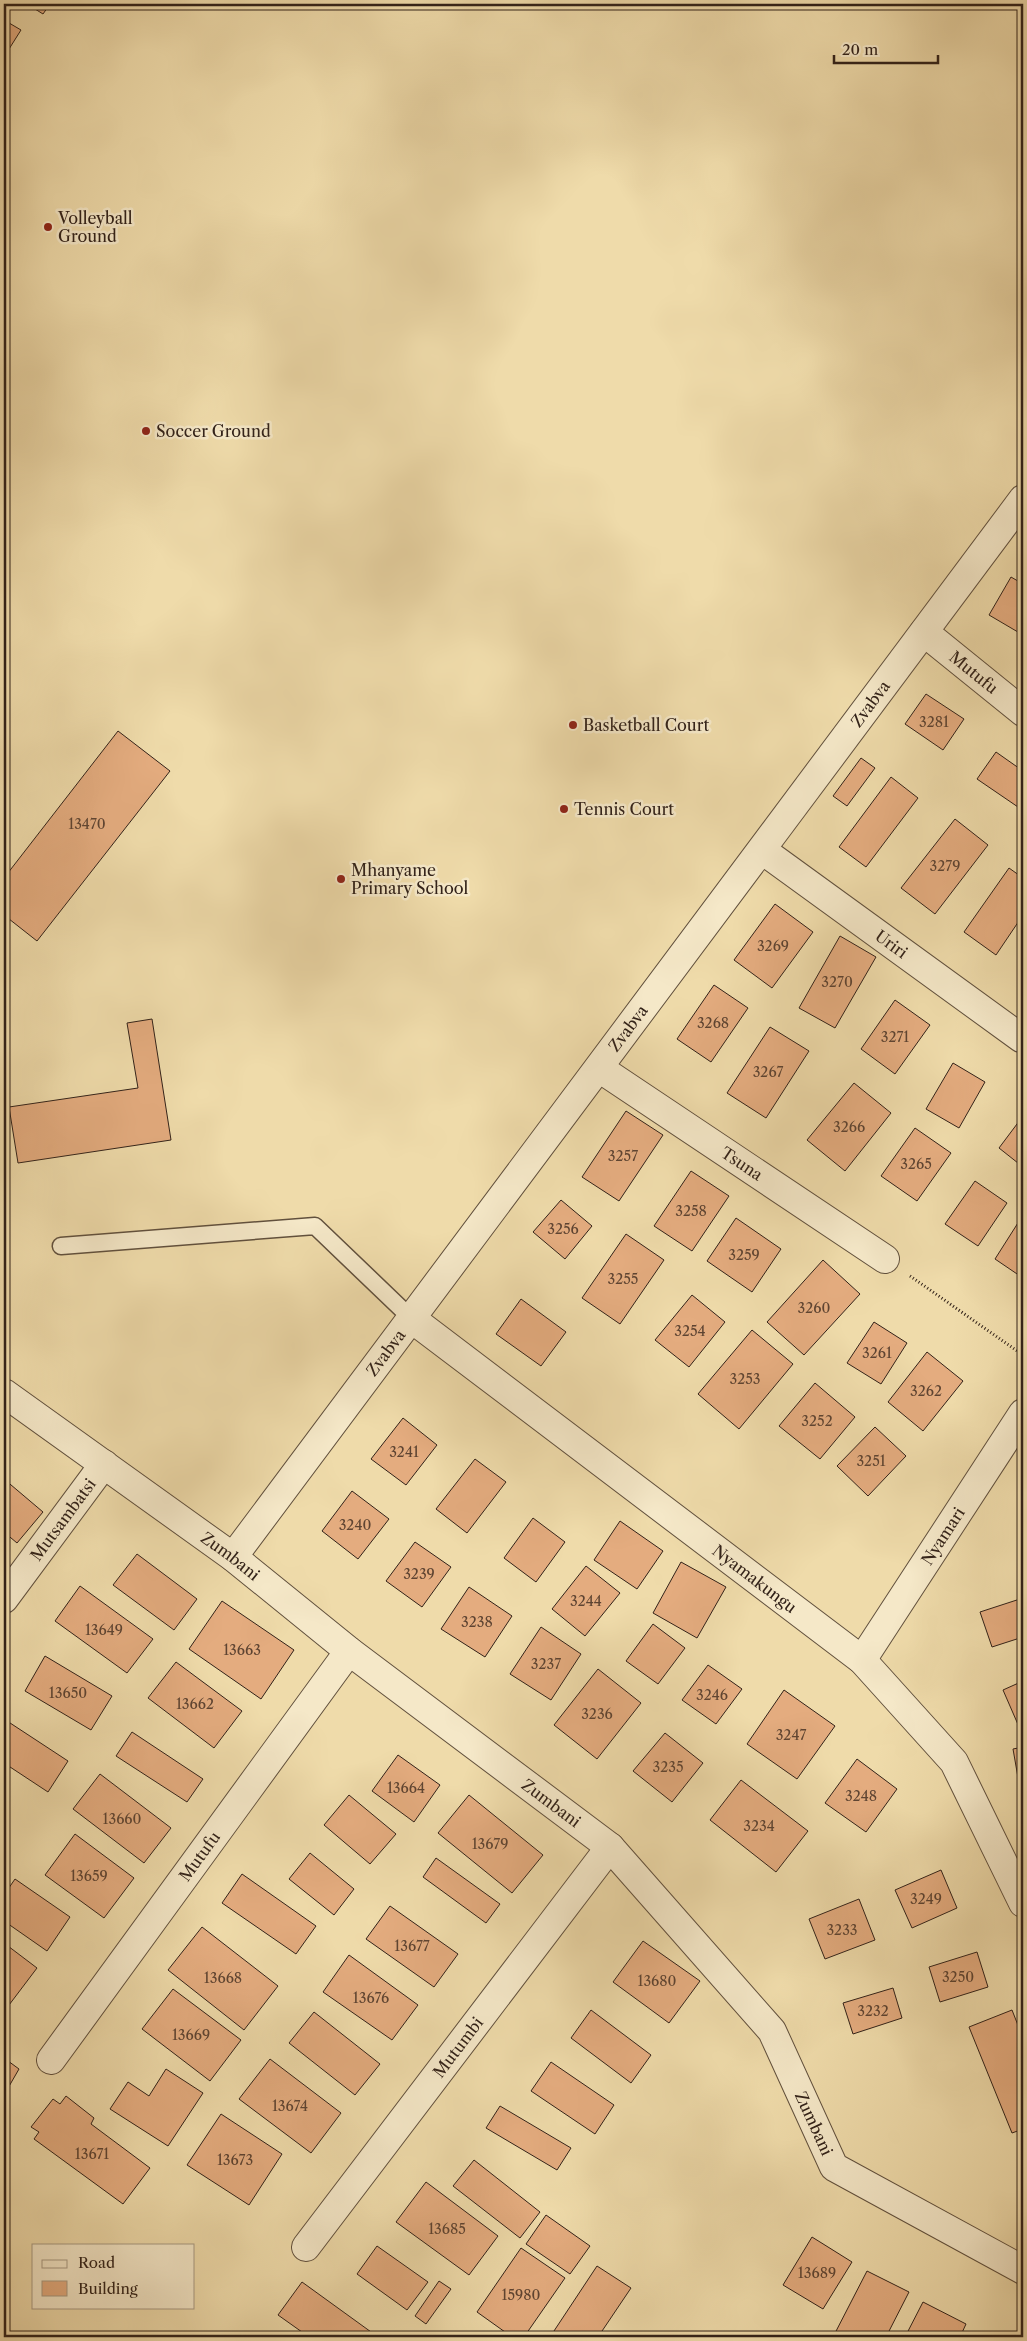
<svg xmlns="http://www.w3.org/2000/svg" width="1027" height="2341" font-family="'Libre Caslon Text',serif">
  <rect width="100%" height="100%" fill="#efdbaa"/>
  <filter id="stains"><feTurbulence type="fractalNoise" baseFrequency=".004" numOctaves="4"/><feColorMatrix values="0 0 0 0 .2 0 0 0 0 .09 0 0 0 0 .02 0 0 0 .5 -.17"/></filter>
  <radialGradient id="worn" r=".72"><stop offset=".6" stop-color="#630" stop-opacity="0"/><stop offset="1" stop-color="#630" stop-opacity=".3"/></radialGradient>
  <path fill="#e4ac7f" stroke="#322219" d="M27 4H50L43 14Z
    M4 20 21 30 4 57Z
    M1011 577 1023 584V635L989 615Z
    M926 694 964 719 943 750 905 724Z
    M118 731 170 771 37 941 4 915V878Z
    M996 752 1023 771V800L1018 807 977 779Z
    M861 758 875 768 847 806 833 796Z
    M891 777 918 798 866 867 839 847Z
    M955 819 988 845 935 914 901 888Z
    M1009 868 1023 878V915L996 955 964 932Z
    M775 904 813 932 772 988 734 960Z
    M840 936 876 957 835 1028 799 1008Z
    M714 985 748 1008 711 1062 677 1039Z
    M895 1000 930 1025 895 1074 861 1049Z
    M152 1019 171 1140 18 1163 9 1107 138 1088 127 1023Z
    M770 1027 809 1051 766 1118 727 1093Z
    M953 1063 985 1082 959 1128 926 1109Z
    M854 1083 891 1113 845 1171 807 1140Z
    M626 1111 663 1135 619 1201 582 1177Z
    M1023 1116V1167L999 1148Z
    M915 1128 951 1153 917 1201 881 1176Z
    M691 1171 729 1196 692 1251 654 1226Z
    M975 1181 1007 1203 978 1246 945 1224Z
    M561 1200 592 1226 565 1259 533 1232Z
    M1023 1215V1278L995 1259Z
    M736 1218 781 1249 752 1292 707 1261Z
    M626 1234 664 1260 620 1324 582 1298Z
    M823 1260 860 1294 804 1355 767 1322Z
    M692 1295 725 1322 689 1367 655 1340Z
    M521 1299 566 1332 541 1366 496 1334Z
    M874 1322 907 1343 881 1384 847 1363Z
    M752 1330 793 1364 739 1429 698 1394Z
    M927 1352 963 1381 923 1431 888 1402Z
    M815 1383 855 1417 820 1459 779 1426Z
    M403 1418 437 1445 406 1485 371 1459Z
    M875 1427 906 1456 868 1496 837 1466Z
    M475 1459 506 1482 467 1533 436 1509Z
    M4 1479 43 1512 17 1543 4 1532Z
    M352 1491 389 1519 358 1559 322 1531Z
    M533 1518 565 1542 536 1582 504 1558Z
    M620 1521 663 1551 637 1589 594 1560Z
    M415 1542 451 1567 422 1607 386 1581Z
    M137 1554 197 1599 174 1630 113 1585Z
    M681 1562 726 1587 697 1638 653 1613Z
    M586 1566 620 1593 585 1636 552 1609Z
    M80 1586 153 1639 127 1673 55 1621Z
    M469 1587 512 1616 485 1657 441 1629Z
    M1023 1598V1637L992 1647 980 1612Z
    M222 1601 294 1650 261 1699 189 1649Z
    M653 1624 685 1648 658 1684 626 1661Z
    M541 1627 581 1654 551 1700 510 1674Z
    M45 1656 112 1696 91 1730 25 1691Z
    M176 1662 242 1711 214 1748 148 1698Z
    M708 1665 742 1689 716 1724 682 1700Z
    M598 1669 641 1703 597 1759 554 1725Z
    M1023 1681V1736L1003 1690Z
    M784 1690 835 1726 797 1779 747 1744Z
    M4 1719 68 1761 48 1792 4 1763Z
    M132 1732 203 1779 187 1802 116 1756Z
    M665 1733 703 1763 672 1802 633 1771Z
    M1023 1747V1788L1020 1789 1013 1749Z
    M398 1755 440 1785 414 1822 372 1791Z
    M857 1759 897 1789 866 1832 825 1803Z
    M100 1774 171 1828 144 1863 73 1809Z
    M741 1780 808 1831 776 1872 710 1820Z
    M349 1795 396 1834 370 1864 324 1825Z
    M469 1795 543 1855 512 1893 438 1833Z
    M75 1834 134 1878 104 1918 45 1875Z
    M310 1853 354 1889 334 1915 289 1879Z
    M436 1858 500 1904 486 1923 423 1877Z
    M941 1870 957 1908 912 1928 895 1890Z
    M242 1874 316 1926 296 1954 222 1903Z
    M15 1879 70 1917 47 1951 4 1921V1895Z
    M859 1899 875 1940 825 1959 809 1919Z
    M390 1906 458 1954 434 1987 366 1939Z
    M202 1927 278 1986 244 2030 168 1970Z
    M643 1941 700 1981 669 2023 613 1982Z
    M4 1943 37 1968 6 2009 4 2008Z
    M977 1952 988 1987 940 2002 929 1967Z
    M349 1955 418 2005 392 2040 323 1992Z
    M893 1988 902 2018 853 2034 843 2003Z
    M173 1989 241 2040 210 2081 142 2029Z
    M591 2010 651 2055 631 2083 571 2038Z
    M1012 2010 1023 2038V2129L1012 2133 969 2027Z
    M314 2012 380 2064 355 2095 289 2043Z
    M4 2058 19 2069 4 2095Z
    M270 2059 341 2113 311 2153 239 2099Z
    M551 2062 614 2105 595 2134 531 2091Z
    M166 2069 203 2093 168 2146 110 2109 128 2082 149 2096Z
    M66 2096 94 2118 91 2124 150 2168 123 2204 34 2139 39 2132 31 2127 53 2099 60 2104Z
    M500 2106 571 2148 557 2170 486 2128Z
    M221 2114 282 2154 249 2205 187 2165Z
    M474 2160 540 2212 520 2238 453 2186Z
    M426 2182 498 2236 469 2275 396 2222Z
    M546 2215 590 2246 570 2274 526 2244Z
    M812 2237 852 2262 823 2309 783 2285Z
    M377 2246 428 2282 407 2310 357 2274Z
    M521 2248 565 2278 524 2337H512L477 2312Z
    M597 2266 631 2288 598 2337H550Z
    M867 2271 909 2292 886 2337H833Z
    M439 2281 451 2289 426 2324 415 2316Z
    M302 2282 378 2337H309L278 2315Z
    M923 2302 966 2324 960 2337H905Z"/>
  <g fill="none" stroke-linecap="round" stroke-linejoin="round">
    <defs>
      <path id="service" d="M61 1246 315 1226 412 1319"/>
      <g id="minor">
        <path id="s1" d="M924 632 1023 712"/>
        <path id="s2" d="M762 850 1021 1038"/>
        <path id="s3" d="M599 1068 885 1259"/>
        <path id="s4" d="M412 1319 862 1660 954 1762 1023 1903"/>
        <path id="s5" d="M4 1393 233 1557 349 1651 610 1847 772 2031 834 2167 1023 2270"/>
        <path id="s6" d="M233 1557 1023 499"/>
        <path id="s7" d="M4 1599 104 1464"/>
        <path id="s8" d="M862 1660 1023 1413"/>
        <path id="s9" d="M51 2060 349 1651"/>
        <path id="s10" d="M306 2247 610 1847"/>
      </g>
    </defs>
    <use href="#service" stroke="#61503d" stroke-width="19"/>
    <use href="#minor" stroke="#61503d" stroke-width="30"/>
    <path stroke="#322219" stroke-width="3" stroke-dasharray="1 2.5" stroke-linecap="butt" d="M910 1276 1023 1355"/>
    <use href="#service" stroke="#f5e8c8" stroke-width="16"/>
    <use href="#minor" stroke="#f5e8c8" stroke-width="28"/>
  </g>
  <g fill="#8f2418" stroke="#f5e8c8" stroke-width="2">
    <circle cx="48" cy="227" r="5"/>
    <circle cx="146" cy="431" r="5"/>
    <circle cx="573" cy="725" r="5"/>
    <circle cx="564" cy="809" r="5"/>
    <circle cx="341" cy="879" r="5"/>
  </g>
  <g text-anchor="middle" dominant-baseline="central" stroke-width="5" stroke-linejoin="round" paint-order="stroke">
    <g font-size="14" fill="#5e4432">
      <text x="934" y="722">3281</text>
      <text x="87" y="824">13470</text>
      <text x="945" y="866">3279</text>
      <text x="773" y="946">3269</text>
      <text x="837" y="982">3270</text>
      <text x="713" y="1023">3268</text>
      <text x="895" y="1037">3271</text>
      <text x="768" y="1072">3267</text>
      <text x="849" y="1127">3266</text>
      <text x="623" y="1156">3257</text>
      <text x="916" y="1164">3265</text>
      <text x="691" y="1211">3258</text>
      <text x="563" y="1229">3256</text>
      <text x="744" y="1255">3259</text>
      <text x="623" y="1279">3255</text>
      <text x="814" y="1308">3260</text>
      <text x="690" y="1331">3254</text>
      <text x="877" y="1353">3261</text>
      <text x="745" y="1379">3253</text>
      <text x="926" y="1391">3262</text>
      <text x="817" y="1421">3252</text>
      <text x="404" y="1452">3241</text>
      <text x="871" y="1461">3251</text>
      <text x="355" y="1525">3240</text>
      <text x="419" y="1574">3239</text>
      <text x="586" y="1601">3244</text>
      <text x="477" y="1622">3238</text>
      <text x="104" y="1630">13649</text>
      <text x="242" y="1650">13663</text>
      <text x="546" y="1664">3237</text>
      <text x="68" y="1693">13650</text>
      <text x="712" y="1695">3246</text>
      <text x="195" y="1704">13662</text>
      <text x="597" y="1714">3236</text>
      <text x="791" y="1735">3247</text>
      <text x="668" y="1767">3235</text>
      <text x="406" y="1788">13664</text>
      <text x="861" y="1796">3248</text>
      <text x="122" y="1819">13660</text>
      <text x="759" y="1826">3234</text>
      <text x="490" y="1844">13679</text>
      <text x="89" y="1876">13659</text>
      <text x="926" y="1899">3249</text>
      <text x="842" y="1930">3233</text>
      <text x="412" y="1946">13677</text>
      <text x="958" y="1977">3250</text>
      <text x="223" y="1978">13668</text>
      <text x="657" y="1981">13680</text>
      <text x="371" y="1998">13676</text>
      <text x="873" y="2011">3232</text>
      <text x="191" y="2035">13669</text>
      <text x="290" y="2106">13674</text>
      <text x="92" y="2154">13671</text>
      <text x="235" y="2160">13673</text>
      <text x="447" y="2229">13685</text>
      <text x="817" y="2273">13689</text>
      <text x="521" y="2295">15980</text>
    </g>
    <g font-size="16" fill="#322219" stroke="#f5e8c8" text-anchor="start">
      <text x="58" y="218">Volleyball<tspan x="58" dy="18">Ground</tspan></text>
      <text x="156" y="431">Soccer Ground</text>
      <text x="583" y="725">Basketball Court</text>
      <text x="574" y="809">Tennis Court</text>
      <text x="351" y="870">Mhanyame<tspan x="351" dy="18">Primary School</tspan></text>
    </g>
    <g font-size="16" fill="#322219" stroke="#f5e8c8">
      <text stroke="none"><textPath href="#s1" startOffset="64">Mutufu</textPath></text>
      <text stroke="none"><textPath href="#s6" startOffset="1065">Zvabva</textPath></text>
      <text stroke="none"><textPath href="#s2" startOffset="160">Uriri</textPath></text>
      <text stroke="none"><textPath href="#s6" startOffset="660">Zvabva</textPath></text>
      <text stroke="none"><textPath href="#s3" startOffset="172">Tsuna</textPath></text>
      <text stroke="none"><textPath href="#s6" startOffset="255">Zvabva</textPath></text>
      <text stroke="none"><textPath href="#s7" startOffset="99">Mutsambatsi</textPath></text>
      <text stroke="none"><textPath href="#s8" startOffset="148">Nyamari</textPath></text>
      <text stroke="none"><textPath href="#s5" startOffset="279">Zumbani</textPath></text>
      <text stroke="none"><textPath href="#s4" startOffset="430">Nyamakungu</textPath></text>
      <text stroke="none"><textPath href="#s5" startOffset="684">Zumbani</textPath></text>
      <text stroke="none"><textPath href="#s9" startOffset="252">Mutufu</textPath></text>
      <text stroke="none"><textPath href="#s10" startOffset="251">Mutumbi</textPath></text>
      <text stroke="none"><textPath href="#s5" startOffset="1104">Zumbani</textPath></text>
    </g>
  </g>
  <rect width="1027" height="2341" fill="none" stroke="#efdbaa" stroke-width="20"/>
  <rect x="5" y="5" width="1017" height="2331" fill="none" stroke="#322219" stroke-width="2.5"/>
  <rect x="10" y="10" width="1007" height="2321" fill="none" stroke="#322219"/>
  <rect x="32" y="2244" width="162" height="65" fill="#f5e8c8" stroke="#a79982"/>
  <rect x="42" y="2260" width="25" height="8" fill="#f5e8c8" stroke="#a79982"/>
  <text x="78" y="2268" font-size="15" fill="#322219">Road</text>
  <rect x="42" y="2281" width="25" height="15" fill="#e4ac7f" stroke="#a79982"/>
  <text x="78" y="2294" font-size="15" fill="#322219">Building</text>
  <path d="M834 55v8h104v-8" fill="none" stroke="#322219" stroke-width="2.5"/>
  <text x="842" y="55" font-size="15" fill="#322219" stroke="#f5e8c8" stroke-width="4" paint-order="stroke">20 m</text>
  <rect width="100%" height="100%" filter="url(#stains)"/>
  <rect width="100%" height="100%" fill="url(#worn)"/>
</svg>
